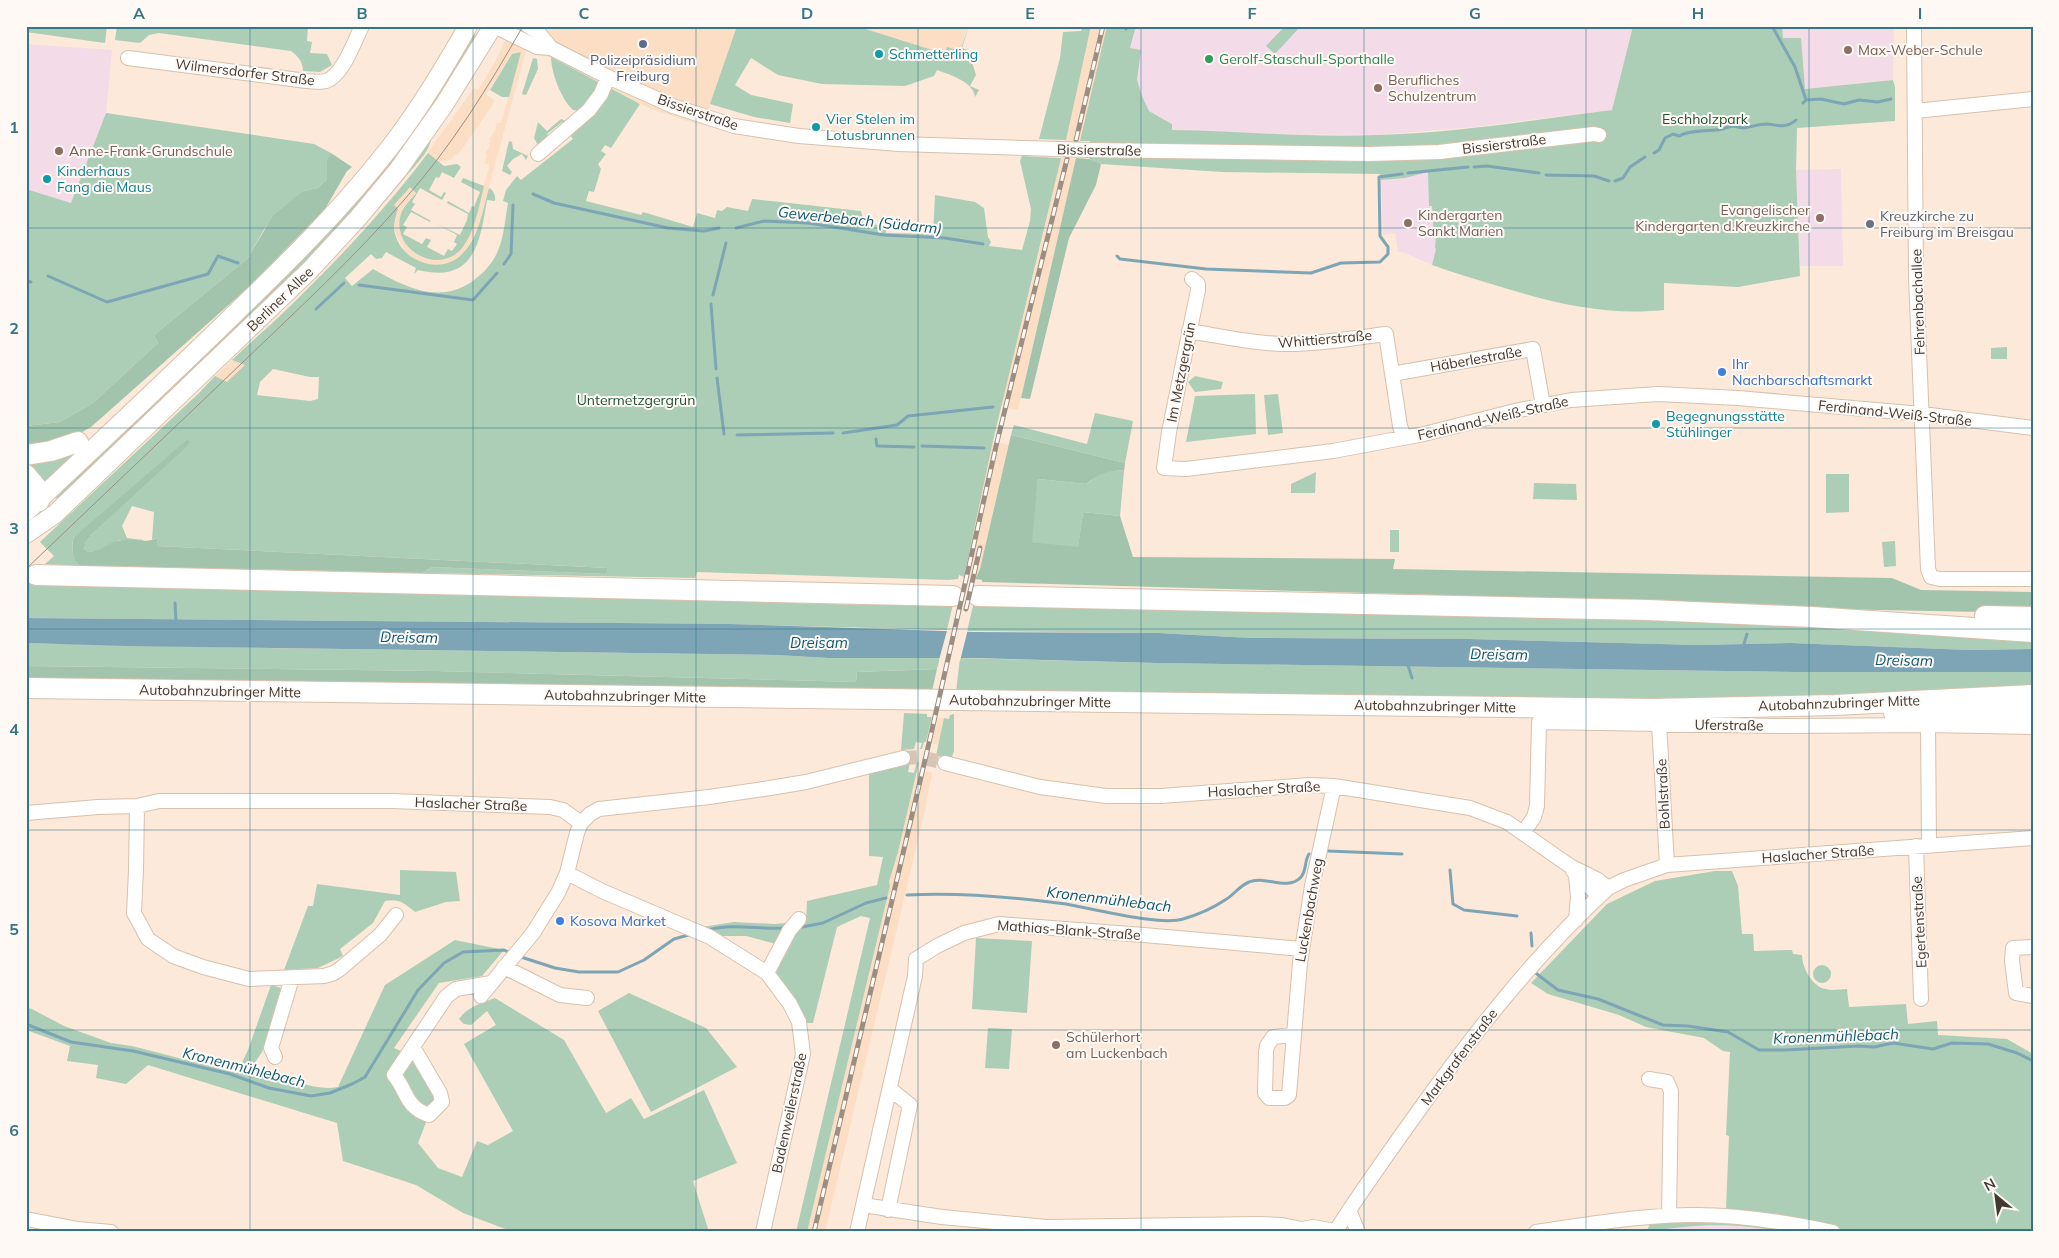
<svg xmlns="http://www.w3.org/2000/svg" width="2059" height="1258" font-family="Mulish,sans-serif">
  <rect width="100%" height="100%" fill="#fce9d9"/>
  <path fill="#fbdec3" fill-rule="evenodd" d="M512 26H737L703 126 651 109 551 57 539 55 534 50 527 47 478 227 465 252 452 261 438 265H431L416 260 406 252 397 237 394 227 397 211 252 359 49 551 40 542 63 523 199 393 215 376 286 310 361 234 416 169 474 88 478 90 495 62ZM521 52 501 123H497L495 131 489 140 491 141 489 144 490 146 485 153 487 154 484 163 490 165 469 237 460 250 446 259 430 260 421 257 413 252 401 235 400 218 403 208 440 162 443 159 446 161 452 159 455 154 457 156 492 106 494 100 486 94 512 54Z
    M856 26H968L960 51 945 54Z
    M1091 26H1107L1018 410 1001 406 1033 278Z
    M993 441 1009 445 980 569 975 579 964 577Z
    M932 717 944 718 939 745 926 742Z
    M918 770 932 773 925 810 825 1232H807L890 886 889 882 898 852Z"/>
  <path fill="#f3dbe7" d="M1136 26H1633L1612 110 1474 127 1377 135 1254 134 1171 130 1172 123 1149 111 1142 96 1137 80 1140 51 1130 48Z
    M1782 26H1894L1893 80 1804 89 1783 38Z
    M26 44 112 50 106 113 71 203 26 189Z
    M1841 169 1843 266H1800L1796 170Z
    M1429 172 1430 206H1432L1433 213 1434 236H1436L1435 248H1437L1432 265 1403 252H1398L1395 233 1383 235 1381 180 1405 178Z
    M1722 1224 1749 1225 1787 1232H1647L1682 1226Z"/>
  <path fill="#acceb6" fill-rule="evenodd" d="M26 26H107L105 43 26 32Z
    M117 26H308L307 41 312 42 310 53 327 54 332 65 320 72 303 71C303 62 298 56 291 51L159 33 149 35 140 43 115 40Z
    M737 26H856L945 54 947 47 960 51 969 26 962 48 968 50 976 75 970 86 979 90 975 97C973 81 950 75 937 70L934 76 905 86 822 84 778 75 751 58 735 85 751 95 793 104 790 123 754 117 710 104Z
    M1083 26H1091L1066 140 1039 139 1060 58 1063 32 1081 31Z
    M1107 26H1136L1130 48 1141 50 1137 80 1142 96 1149 111 1172 124V130C1240 131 1309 138 1377 135 1455 133 1534 120 1612 110L1633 26H1782L1783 38H1801L1805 89 1893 80 1895 87V121L1797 128 1796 170 1800 276 1738 287 1664 283V310C1606 316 1553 303 1498 286 1476 279 1454 273 1432 265L1436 249 1435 248 1436 236H1434L1432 206H1429L1428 172 1405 178 1381 180 1380 174 1222 172 1101 164 1089 159 1090 141H1080Z
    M1285 26H1301L1275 54 1266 46Z
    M471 32 476 35 460 62 373 191 330 242 60 498H49L322 234Z
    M521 52 509 97H502L490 90 512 54Z
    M551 57 600 83 597 91 580 111 573 110C561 99 551 72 551 57Z
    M533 58 537 59 538 69 526 95 522 94Z
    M610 88 640 104 611 148 605 145 601 151 606 154 598 164 601 169 594 192 589 191 586 201 641 215 643 212 693 227 697 213 715 218 717 210 722 211 727 207 748 211 752 199 861 211 864 224 880 225V229H886V233L933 234 935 195 975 202 984 208 988 237 991 242 989 246 1022 250 1030 221 1031 209 1020 161 1022 156 1061 158 993 441 964 577 959 575 958 579 948 580 697 572 695 578 422 573 432 567 606 574 608 568 157 546 156 538 152 540 154 512 132 506 122 526 127 538 144 540 141 542 120 540 99 551 88 552 84 549 86 542 91 535 190 442 74 537C70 548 72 560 83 566L45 564 54 556 40 542 199 393 215 376 227 382 245 365 232 360C249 343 268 328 285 311 336 262 385 210 428 153L444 166 457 164 461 167 454 178 442 172 439 178 436 177 429 190 441 197 444 192 446 193 442 200 420 188 412 202 415 204 411 210 431 221 430 222 411 212 403 225 407 227 403 234 422 244 426 238 431 240 427 247 444 256 448 249 452 251 457 244 454 242 457 235 437 224 460 235 467 220 468 214 447 203 448 201 469 213 472 206 474 207 480 192 461 182 463 178 484 186C479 206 475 232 462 248 438 277 390 249 401 214 403 207 411 199 416 193L410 187 394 205 398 209C396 215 394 221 394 228 397 261 442 278 464 252 479 236 483 209 489 188 493 190 496 195 495 201L487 200C480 243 474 284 418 270L414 274 416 268 386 252 382 258 376 259 371 254 345 278 352 286 373 269C403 286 437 304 470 283 480 276 490 267 496 255 504 240 505 219 508 203L503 201 506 190 517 176 521 180 573 139 568 133ZM273 369 310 377H319L318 399 310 401 257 395 260 382Z
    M106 113 314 144 331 153 327 159V179L318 188 303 191 265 228 247 259 154 335 158 343 93 403 60 422 26 426V189L71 203Z
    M561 119 571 123 568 125 562 122 547 134 552 139 538 145 534 138 538 122 547 131Z
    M431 139C429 154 411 169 403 180 353 240 298 292 243 346L411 165Z
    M509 141 512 142 513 149 528 156 526 160 522 154 513 159 507 166 512 172 510 175 502 171Z
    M2007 347V359H1991V348Z
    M1195 376 1223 382 1221 389 1195 392 1188 382Z
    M1255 394 1256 434 1186 442 1195 396Z
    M1278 394 1283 433 1268 435 1264 395Z
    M1095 413 1133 421 1125 463 1011 435 1014 425 1087 444Z
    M81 448 43 486 26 469V461Z
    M1113 470 1124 471 1120 516 1083 512 1078 548 1031 542 1038 479 1086 484 1102 473Z
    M1316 472 1315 493H1291V484Z
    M1826 474H1849V512L1826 513Z
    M1534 483 1576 484 1577 500 1533 499Z
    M1390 530H1399V552H1390Z
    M1895 541 1896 566 1884 567 1882 542Z
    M26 583 866 605 953 604 947 630 730 624 26 618Z
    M973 606 1718 618 2033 639V649L1969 650 1791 643 1698 645 1469 639 1251 638 1158 633 967 631Z
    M26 643 265 648 776 655 828 658H940L937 669 857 672 856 682 436 671 26 666Z
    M960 658 1157 663 1793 672H2033V687L1743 702 956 692Z
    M904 713 927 714V717H932L926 742H924L922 749H920L922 743 916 742 914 749 901 750Z
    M954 714V751L952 757 936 756 944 718 949 719 950 715Z
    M917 762H919L898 852 889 882 890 886 807 1232H796L870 918 861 916 837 927 813 1023H805L773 974 776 944 746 936H721L702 927 734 922 775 924 806 921 807 901 877 885 883 857 869 856V773L910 763 908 772 914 773Z
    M400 870 456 872 460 901 446 902 415 912C405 903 398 898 385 901L373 923 340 949 343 956 318 968 284 970 308 906H313L317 884 400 895Z
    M1715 871H1732L1738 886 1742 934H1753L1754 951 1792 950 1793 954 1802 955C1802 967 1812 987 1826 989 1832 991 1840 989 1847 989L1849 1007 1906 1004 1908 1024 1937 1021 1938 1035 2007 1039 2033 1054V1232H1787C1734 1223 1699 1223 1646 1232L1657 1210 1726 1209 1729 1136 1726 1135 1730 1052 1723 1051 1704 1038 1646 1027 1619 1015 1548 994 1531 983 1607 904 1655 881Z
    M976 938 1032 941 1027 1013 972 1009Z
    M455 940 504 950 482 976 439 983 394 1048 412 1056 435 1099 418 1143 438 1168 462 1177 477 1141 488 1145 513 1131 464 1044 496 1025 487 1011 471 1025 464 1024 459 1019C467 1007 482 1003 495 998L564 1040 606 1113 631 1098 644 1119 704 1090 737 1163 693 1181 709 1232H513L463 1213 416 1185 343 1161 337 1123 148 1065 126 1084 96 1078 98 1065 67 1061 70 1046 26 1030V1012L30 1008 64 1026 111 1043 132 1046 237 1073 248 1050 271 985 281 988 262 1052 254 1064C260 1071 264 1074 274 1074 294 1081 317 1091 338 1087L385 985Z
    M1813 974a9 9 0 1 1 18 0a9 9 0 1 1-18 0Z
    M629 993 706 1028 737 1067 651 1112 598 1011Z
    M988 1028 1012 1029 1009 1069 985 1068Z"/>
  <path fill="#a2c4ac" d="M331 153 352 167 347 171 325 209 250 286 91 427 68 440 26 450V426L60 422 93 403 158 343 154 335 247 259 273 216 303 191 318 188 327 179V159Z
    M1076 158 1089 159 1101 164 1096 185 1069 238 1030 399 1021 398Z
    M1011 435 1125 463 1124 471C1108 469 1099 475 1086 484L1038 479 1032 542 1078 547 1083 512 1120 516 1133 557 1395 559 1393 569 1892 578 1921 590 2033 592V613L1724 607 1543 598 982 582V580L975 579 980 569Z
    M187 440 190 442 184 449 91 535 86 542 84 549 88 552C103 551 105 544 118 541 131 537 143 545 157 538V546L608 568 606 574 432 567 422 573 100 566C94 566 88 567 83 566 71 562 71 546 74 537Z
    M26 666 436 671 856 682 857 672 937 669 932 691 26 680Z"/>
  <path fill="#7da5b6" d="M26 618 730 624 975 632 1158 633 1251 638 1469 639 1698 645 1791 643 1969 650 2033 649V672H1793L1157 663 974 658H828L776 655 127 646 26 643Z"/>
  <path fill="#fce9d9" d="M948 627 968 629 960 661 939 660Z"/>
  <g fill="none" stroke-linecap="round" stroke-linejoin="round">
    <path stroke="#7da5b6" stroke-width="3" d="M1772 26 1795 67 1806 100
      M1126 29V26
      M1803 103 1806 100 1821 99 1844 104 1859 100 1878 102 1891 99
      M1654 153 1659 150 1665 138 1673 134 1679 136C1690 130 1705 131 1717 130 1722 130 1727 127 1732 126 1736 126 1740 128 1744 128 1751 127 1759 124 1767 124 1778 125 1786 129 1796 120
      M1474 167 1487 166 1539 173
      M1408 173 1468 167
      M1546 175 1594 176 1609 181
      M1615 181 1623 178 1630 167 1645 157
      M533 194 554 203 668 228 704 231 719 228
      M736 228 764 221 808 223 884 235 945 238 983 244
      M1117 256 1120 259 1206 269 1311 273 1341 263 1380 262 1388 254V247L1380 236 1379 177 1402 174
      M504 264 511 254 513 205
      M48 276 107 302 208 274 218 256 238 263
      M26 281 31 282
      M359 285 473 300 497 273
      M713 295 726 243
      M711 304 716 369
      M316 309 344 283
      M717 378 724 434
      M843 433 897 425 908 416 993 407
      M737 435 833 433
      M876 439 877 446 914 447
      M922 446 984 448
      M175 603 176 622
      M1743 647 1747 634
      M1407 662 1412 678
      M1328 851 1402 854
      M1450 870 1453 904 1464 910 1517 916
      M907 895C960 892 1014 897 1066 904 1094 909 1159 926 1183 919 1197 915 1213 908 1225 900 1234 895 1239 886 1249 882 1264 875 1287 891 1300 878 1307 872 1304 861 1309 854
      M797 928 823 923 866 903 886 898
      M708 930C734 923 760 930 786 928
      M1531 933 1532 946
      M518 956 555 968 579 972H618L644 960 674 939 692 934
      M1533 971 1558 990 1598 999 1663 1025 1688 1026 1728 1032 1759 1050H1786L1858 1046 1874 1047 1893 1043 1933 1049 1952 1043 1988 1044 2017 1053 2033 1061
      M26 1024 71 1042 133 1051 230 1074 269 1088 311 1096 330 1093 352 1084 365 1077 418 990 444 963 463 952 504 950 512 954"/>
    <path stroke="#d7c6b7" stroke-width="14" stroke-dasharray="14 7" stroke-linecap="butt" d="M903 758 920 757 945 763"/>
    <defs>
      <path id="minor" d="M494 26 537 47 551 48
        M528 26 538 32 551 48 608 77 673 106 734 126 799 136 899 144 1059 149
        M1914 26 1916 278 1928 569 1931 577 1940 579H2033
        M128 58 307 81C313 81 320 83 326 81 343 75 354 42 362 26
        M1915 111 2033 99
        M1090 150 1369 154 1439 152 1594 134 1599 135
        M538 154 589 110 601 94 608 77
        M1192 279 1198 284V290L1169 432 1164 468 1186 469 1333 451 1424 434 1519 410 1571 400 1658 394 1738 398 1922 414 2033 428
        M1189 331C1220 336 1250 343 1282 344 1316 345 1352 338 1386 334L1400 426 1404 438
        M1392 374 1533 349 1543 405
        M1659 723 1667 865
        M1928 725 1929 845
        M945 763 1040 787 1106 796H1161L1309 785 1334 786 1470 808 1507 822 1570 866 1598 880 1608 888
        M137 806 136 870 134 913 148 939 173 956 203 967 249 979 324 976 334 973 340 969 380 935 396 915
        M26 813 98 807 137 806 159 801H392L550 807 563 810 581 823
        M1523 833 1534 817 1537 806 1539 722 1785 726 1928 725 2033 727
        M1916 846 1921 999
        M1573 871 1599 896
        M567 873 602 891 710 937 767 973 790 1004 799 1022 803 1054 763 1232
        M1576 875 1578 897 1576 920
        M2033 947 2013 948 2012 961 2016 993 2033 996
        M504 967 560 995 587 998
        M767 973 789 931 799 919
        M481 996 533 933 558 893 567 873 577 833 581 823 590 814 599 809 709 797 764 789 806 782 903 758
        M1293 1035 1273 1037 1267 1046 1266 1052 1265 1093 1269 1098H1285L1289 1095 1300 963 1312 886 1334 786
        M413 1047 440 1093 442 1102 429 1115C405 1107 408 1092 394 1075L446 997 456 989 491 983
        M275 1057 271 1048 292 978
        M1649 1079 1667 1082 1671 1091 1669 1216
        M863 1205 942 1217 1046 1227 1259 1224 1282 1225 1302 1229 1313 1227 1335 1231
        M888 1210 910 1105 890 1089
        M1349 1210 1358 1232
        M26 1219 78 1229 111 1232
        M857 1232 915 976 916 959 937 946 964 933 999 924 1144 935 1302 949
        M1335 1232C1361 1191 1389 1152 1417 1113 1474 1033 1535 955 1608 888L1624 880 1667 865 2033 838
        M1536 1232C1586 1224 1638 1216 1689 1215 1738 1214 1786 1222 1833 1232"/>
      <path id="major" d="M26 512C91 451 157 389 221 327 283 267 345 207 397 138 423 103 446 65 468 26
        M26 534 55 514 310 270 358 218 398 170 444 105 493 26"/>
      <path id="highway" d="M26 455 51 451 78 442
        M26 475 37 488 39 501 26 496
        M36 575 953 596
        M978 596 1648 610 1812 617 2033 632
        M1985 616 2033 617
        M26 688 1652 709 1835 705 2033 695
        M1894 713 2033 715"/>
    </defs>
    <use href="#minor" stroke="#d7c1ac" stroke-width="16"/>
    <use href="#major" stroke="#d7c1ac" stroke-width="20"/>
    <use href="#highway" stroke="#d7c1ac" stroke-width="22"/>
    <use href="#minor" stroke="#fff" stroke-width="14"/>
    <use href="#major" stroke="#fff" stroke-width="18"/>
    <use href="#highway" stroke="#fff" stroke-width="20"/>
    <path stroke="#9c8e82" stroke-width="1" d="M26 569C98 500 170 432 242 363 297 310 354 258 404 200 451 147 488 88 523 26"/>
    <defs>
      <path id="rail" d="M1076 140 1103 26
        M966 609 980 548
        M814 1232 929 743 997 442 1067 159"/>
    </defs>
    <use href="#rail" stroke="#9c8e82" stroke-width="5"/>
    <use href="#rail" stroke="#fef9f5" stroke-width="3" stroke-dasharray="9" stroke-linecap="butt"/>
    <defs>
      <path id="minor-bridge" d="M1059 149 1090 150"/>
    </defs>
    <use href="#minor-bridge" stroke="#d7c1ac" stroke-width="16" stroke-linecap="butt"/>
    <use href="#minor-bridge" stroke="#fff" stroke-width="14"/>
  </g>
  <path fill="none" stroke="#357589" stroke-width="1" stroke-opacity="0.55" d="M250 26V1232M473 26V1232M696 26V1232M918 26V1232M1141 26V1232M1364 26V1232M1586 26V1232M1809 26V1232M26 228H2033M26 428H2033M26 629H2033M26 830H2033M26 1030H2033"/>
  <circle fill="#5c6f8a" stroke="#fef9f5" stroke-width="2" cx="643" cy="44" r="5"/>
  <g fill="#8d6e63" stroke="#fef9f5" stroke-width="2">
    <circle cx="1848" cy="50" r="5"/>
    <circle cx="1378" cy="88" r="5"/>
    <circle cx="59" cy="151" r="5"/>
    <circle cx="1820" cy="218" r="5"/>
    <circle cx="1408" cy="223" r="5"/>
    <circle cx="1056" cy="1045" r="5"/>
  </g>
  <g fill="#0f9aa8" stroke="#fef9f5" stroke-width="2">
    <circle cx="879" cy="54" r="5"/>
    <circle cx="816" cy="127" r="5"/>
    <circle cx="47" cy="179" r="5"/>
    <circle cx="1656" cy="424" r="5"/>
  </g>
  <circle fill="#2e9e5b" stroke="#fef9f5" stroke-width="2" cx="1209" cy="59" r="5"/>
  <circle fill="#6b7280" stroke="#fef9f5" stroke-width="2" cx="1870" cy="224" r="5"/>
  <g fill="#3f7fe0" stroke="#fef9f5" stroke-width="2">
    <circle cx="1722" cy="372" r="5"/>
    <circle cx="560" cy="921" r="5"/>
  </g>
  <g text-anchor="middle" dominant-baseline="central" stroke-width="4" stroke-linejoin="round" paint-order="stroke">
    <g font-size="14" fill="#785e54" stroke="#fef9f5" text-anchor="start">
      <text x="1858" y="50">Max-Weber-Schule</text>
      <text x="1388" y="80">Berufliches<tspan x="1388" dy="16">Schulzentrum</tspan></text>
      <text x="69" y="151">Anne-Frank-Grundschule</text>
      <text x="1810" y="210" text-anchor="end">Evangelischer<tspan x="1810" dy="16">Kindergarten d.Kreuzkirche</tspan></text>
      <text x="1418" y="215">Kindergarten<tspan x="1418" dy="16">Sankt Marien</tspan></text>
      <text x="1066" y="1037">Schülerhort<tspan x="1066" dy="16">am Luckenbach</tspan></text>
    </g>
    <g font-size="14" fill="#0d838f" stroke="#fef9f5" text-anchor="start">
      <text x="889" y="54">Schmetterling</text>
      <text x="826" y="119">Vier Stelen im<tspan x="826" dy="16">Lotusbrunnen</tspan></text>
      <text x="57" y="171">Kinderhaus<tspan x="57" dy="16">Fang die Maus</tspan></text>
      <text x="1666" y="416">Begegnungsstätte<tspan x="1666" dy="16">Stühlinger</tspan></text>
    </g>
    <g font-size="14" fill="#27864d" stroke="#fef9f5" text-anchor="start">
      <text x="1219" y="59">Gerolf-Staschull-Sporthalle</text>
    </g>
    <g font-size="14" fill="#4e5e75" stroke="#fef9f5">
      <text x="643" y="60">Polizeipräsidium<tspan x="643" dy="16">Freiburg</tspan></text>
    </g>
    <g font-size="14" fill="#423931" stroke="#fef9f5">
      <text transform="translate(245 72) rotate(7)">Wilmersdorfer Straße</text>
      <text transform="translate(698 112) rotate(19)">Bissierstraße</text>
      <text transform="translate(1504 144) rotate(-7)">Bissierstraße</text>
      <text transform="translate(1099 150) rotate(1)">Bissierstraße</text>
      <text transform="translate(280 299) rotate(-44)">Berliner Allee</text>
      <text transform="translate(1918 302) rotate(-92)">Fehrenbachallee</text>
      <text transform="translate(1325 339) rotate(-5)">Whittierstraße</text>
      <text transform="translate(1476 359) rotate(-10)">Häberlestraße</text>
      <text transform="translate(1181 372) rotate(-79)">Im Metzgergrün</text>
      <text transform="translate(1895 413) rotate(6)">Ferdinand-Weiß-Straße</text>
      <text transform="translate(1493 418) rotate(-13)">Ferdinand-Weiß-Straße</text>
      <text transform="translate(220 691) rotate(1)">Autobahnzubringer Mitte</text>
      <text transform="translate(625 696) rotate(1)">Autobahnzubringer Mitte</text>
      <text transform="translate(1030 701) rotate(1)">Autobahnzubringer Mitte</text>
      <text transform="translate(1839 703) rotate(-2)">Autobahnzubringer Mitte</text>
      <text transform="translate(1435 706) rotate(1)">Autobahnzubringer Mitte</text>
      <text transform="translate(1729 725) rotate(1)">Uferstraße</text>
      <text transform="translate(1264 789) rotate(-3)">Haslacher Straße</text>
      <text transform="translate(1663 794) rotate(-93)">Bohlstraße</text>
      <text transform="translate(471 804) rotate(2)">Haslacher Straße</text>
      <text transform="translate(1818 854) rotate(-4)">Haslacher Straße</text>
      <text transform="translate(1309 910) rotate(-80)">Luckenbachweg</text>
      <text transform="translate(1919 922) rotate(-93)">Egertenstraße</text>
      <text transform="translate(1069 930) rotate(4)">Mathias-Blank-Straße</text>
      <text transform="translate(1459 1057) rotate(-53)">Markgrafenstraße</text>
      <text transform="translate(789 1113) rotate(-78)">Badenweilerstraße</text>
    </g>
    <g font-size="14" fill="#1b5231" stroke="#fef9f5">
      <text x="1705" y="119">Eschholzpark</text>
      <text x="636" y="400">Untermetzgergrün</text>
    </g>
    <g font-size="14" fill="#5b616d" stroke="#fef9f5" text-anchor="start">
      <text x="1880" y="216">Kreuzkirche zu<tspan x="1880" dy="16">Freiburg im Breisgau</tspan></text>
    </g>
    <g font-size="14" fill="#366cbe" stroke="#fef9f5" text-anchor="start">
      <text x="1732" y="364">Ihr<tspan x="1732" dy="16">Nachbarschaftsmarkt</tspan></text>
      <text x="570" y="921">Kosova Market</text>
    </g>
    <g font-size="15" font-style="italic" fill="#0b5a74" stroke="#fef9f5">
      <text transform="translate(860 220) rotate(6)">Gewerbebach (Südarm)</text>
      <text transform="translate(409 637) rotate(1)">Dreisam</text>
      <text x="819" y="642">Dreisam</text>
      <text transform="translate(1499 654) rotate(1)">Dreisam</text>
      <text transform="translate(1904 660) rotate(1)">Dreisam</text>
      <text transform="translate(1109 899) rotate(7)">Kronenmühlebach</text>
      <text transform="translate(1836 1036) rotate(-2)">Kronenmühlebach</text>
      <text transform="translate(244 1067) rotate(14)">Kronenmühlebach</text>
    </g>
  </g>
  <rect width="2059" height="1258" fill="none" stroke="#fef9f5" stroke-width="55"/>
  <g transform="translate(1996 1196) rotate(331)" stroke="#fef9f5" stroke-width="4" paint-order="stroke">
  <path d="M0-4L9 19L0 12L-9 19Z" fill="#423931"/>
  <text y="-8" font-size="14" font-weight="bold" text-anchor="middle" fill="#423931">N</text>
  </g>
  <rect x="28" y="28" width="2004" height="1202" fill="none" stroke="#357589" stroke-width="2"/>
  <g font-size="16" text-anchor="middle" font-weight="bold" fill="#357589">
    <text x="139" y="19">A</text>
    <text x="362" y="19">B</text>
    <text x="584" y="19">C</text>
    <text x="807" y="19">D</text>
    <text x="1030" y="19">E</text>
    <text x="1252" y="19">F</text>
    <text x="1475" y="19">G</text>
    <text x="1698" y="19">H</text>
    <text x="1920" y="19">I</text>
    <text x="14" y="133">1</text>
    <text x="14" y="334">2</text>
    <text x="14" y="534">3</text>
    <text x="14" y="735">4</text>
    <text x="14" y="935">5</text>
    <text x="14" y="1136">6</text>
  </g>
</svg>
